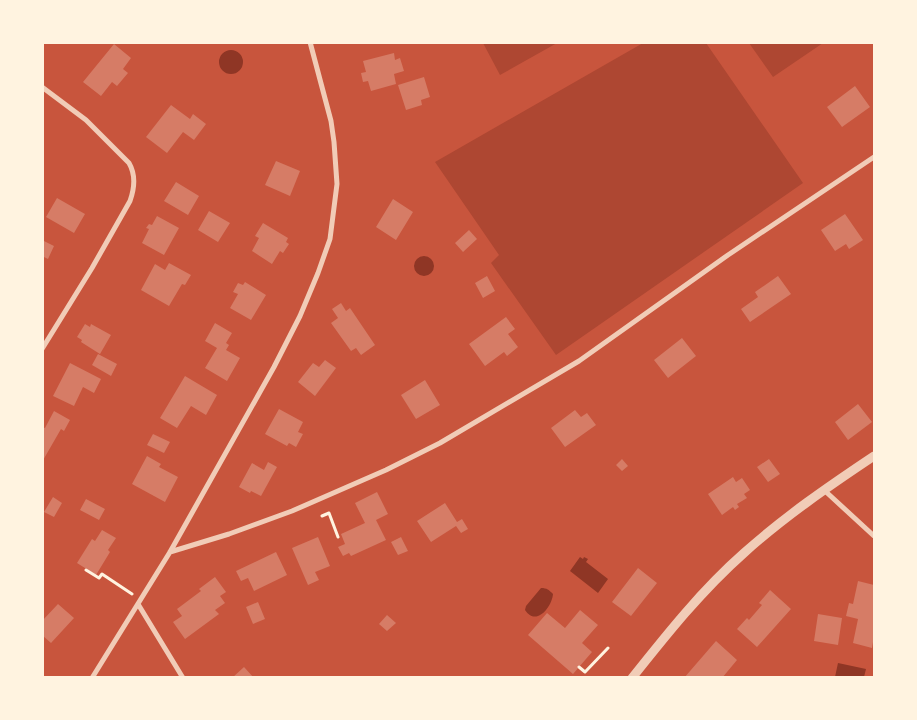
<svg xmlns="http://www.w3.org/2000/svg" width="917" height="720" font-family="'Titillium Web',sans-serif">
  <rect width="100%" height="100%" fill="#c8553d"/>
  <path fill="#ae4732" d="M483 43H557L500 75Z
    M643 43H706L803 183 556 355 491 263 499 255 435 162Z
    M749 43H823L773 77Z"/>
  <path fill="#8f3625" d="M219 62a12 12 0 1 1 24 0a12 12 0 1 1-24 0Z
    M414 266a10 10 0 1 1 20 0a10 10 0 1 1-20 0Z
    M580 557 583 559 584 557 588 559 586 562 608 579 598 593 570 571Z
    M541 588C547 588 549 590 553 594 552 607 536 627 525 610L526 606Z
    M838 663 866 669 864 677H835Z"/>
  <path fill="#d67c66" d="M114 44 131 58 123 69 128 73 117 86 112 82 101 96 83 82Z
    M394 53 395 60 400 58 404 71 394 74 396 84 371 91 368 81 363 82 361 73 366 72 363 61Z
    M424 77 430 97 421 100 422 105 406 110 398 85Z
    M855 86 870 107 842 127 827 107Z
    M171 105 190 119 193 114 206 124 194 140 183 132 167 153 146 137Z
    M276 161 300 171 290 196 265 185Z
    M176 182 199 196 188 215 164 201Z
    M57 198 85 214 74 233 46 217Z
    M393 199 413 212 396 240 376 227Z
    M209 211 230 223 218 242 198 230Z
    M845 214 863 240 849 249 846 244 835 251 821 230Z
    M157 216 179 228 164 255 142 243 149 229 146 228 149 224 152 225Z
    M263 223 288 238 286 242 289 244 283 253 280 251 272 264 252 251 259 238 255 236Z
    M469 230 477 239 463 252 455 243Z
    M42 240 54 246 48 259 42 256Z
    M169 263 191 275 185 285 182 284 169 306 141 290 155 264 165 270Z
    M487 276 495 291 483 298 475 283Z
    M778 276 791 294 750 322 741 309 758 297 755 292Z
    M245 282 266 295 251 320 230 308 238 294 233 292 238 283 243 285Z
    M341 303 346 311 350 308 375 345 361 355 356 348 351 351 331 323 338 318 332 309Z
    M506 317 515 329 508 334 518 347 507 356 504 352 485 366 469 344Z
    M215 323 232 333 226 343 229 345 226 350 240 358 227 381 205 368 217 348 205 341Z
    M85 324 90 327 91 324 111 335 100 354 81 342 82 340 77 337Z
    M682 338 696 356 668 378 654 360Z
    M98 354 117 364 111 376 92 365Z
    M325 360 336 368 315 396 298 382 313 363 319 367Z
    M70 363 101 379 94 393 83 387 74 406 53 396Z
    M185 376 217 395 206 415 191 406 177 428 160 418Z
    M425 380 440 405 416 419 401 395Z
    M858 404 872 422 848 440 835 422Z
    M279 409 303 422 298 432 303 434 296 447 289 443 287 446 265 434Z
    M575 410 581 417 587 413 596 425 565 447 551 428Z
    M54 411 70 420 64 431 61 429 42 462V427L45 428Z
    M153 434 170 442 164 453 147 445Z
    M147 456 161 464 159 467 178 477 165 502 132 484Z
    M622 459 628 466 622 471 616 465Z
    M769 459 780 474 768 482 757 467Z
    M268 462 277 467 261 496 251 491 250 493 239 487 252 463 264 470Z
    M733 477 736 482 742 478 750 490 744 494 747 498 737 504 739 507 735 510 733 507 722 515 708 494Z
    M377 492 388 514 376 520 386 540 351 556 349 553 343 556 338 547 345 544 341 534 365 523 355 503Z
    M53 497 62 503 54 517 44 512Z
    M86 499 105 509 99 520 80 510Z
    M445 503 457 522 462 519 468 529 461 533 456 526 431 542 417 521Z
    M102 530 116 538 108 550 110 552 96 575 77 563 92 539 95 541Z
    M318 537 330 566 315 572 319 580 308 585 292 548Z
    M401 537 408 551 398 555 391 542Z
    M276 552 287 575 254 591 248 578 241 581 236 571Z
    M638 568 657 583 631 616 612 602Z
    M215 577 226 592 220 596 225 603 215 610 219 614 185 639 173 622 182 616 177 609 201 591 199 589Z
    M858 581 874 585V636L872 648 853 643 858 619 846 616 849 603 853 604Z
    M770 590 791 609 757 647 737 629 747 618 749 620 762 605 759 603Z
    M258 602 265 619 253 624 246 607Z
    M58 604 74 618 51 643 42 635V621Z
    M580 610 598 625 582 643 592 652 573 674 528 635 547 613 565 628Z
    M818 614 842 618 838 645 814 641Z
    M387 615 396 623 387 631 379 624Z
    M716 641 737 660 722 678H684Z
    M244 667 254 678H232Z"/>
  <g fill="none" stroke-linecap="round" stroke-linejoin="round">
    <path stroke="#fff3e0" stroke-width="3" d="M322 516 329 513 338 537
      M86 570 99 578 102 574 132 594
      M579 667 585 672 608 648"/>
    <path stroke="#f1ccb7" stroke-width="5" d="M42 87 86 120 129 163C136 175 135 187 130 201L92 268 42 349
      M824 490 874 536
      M170 552 229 534 292 511 386 470 440 443 579 361 728 255 874 157
      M138 604 183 678
      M92 678 170 552 274 367 300 316 318 273 330 239 337 184 334 142 331 121 310 42"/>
    <path stroke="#f1ccb7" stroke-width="9" d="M632 678C667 634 702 590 744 553 784 517 829 486 874 456"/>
  </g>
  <rect width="917" height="720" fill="none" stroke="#fff3e0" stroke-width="88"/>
</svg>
